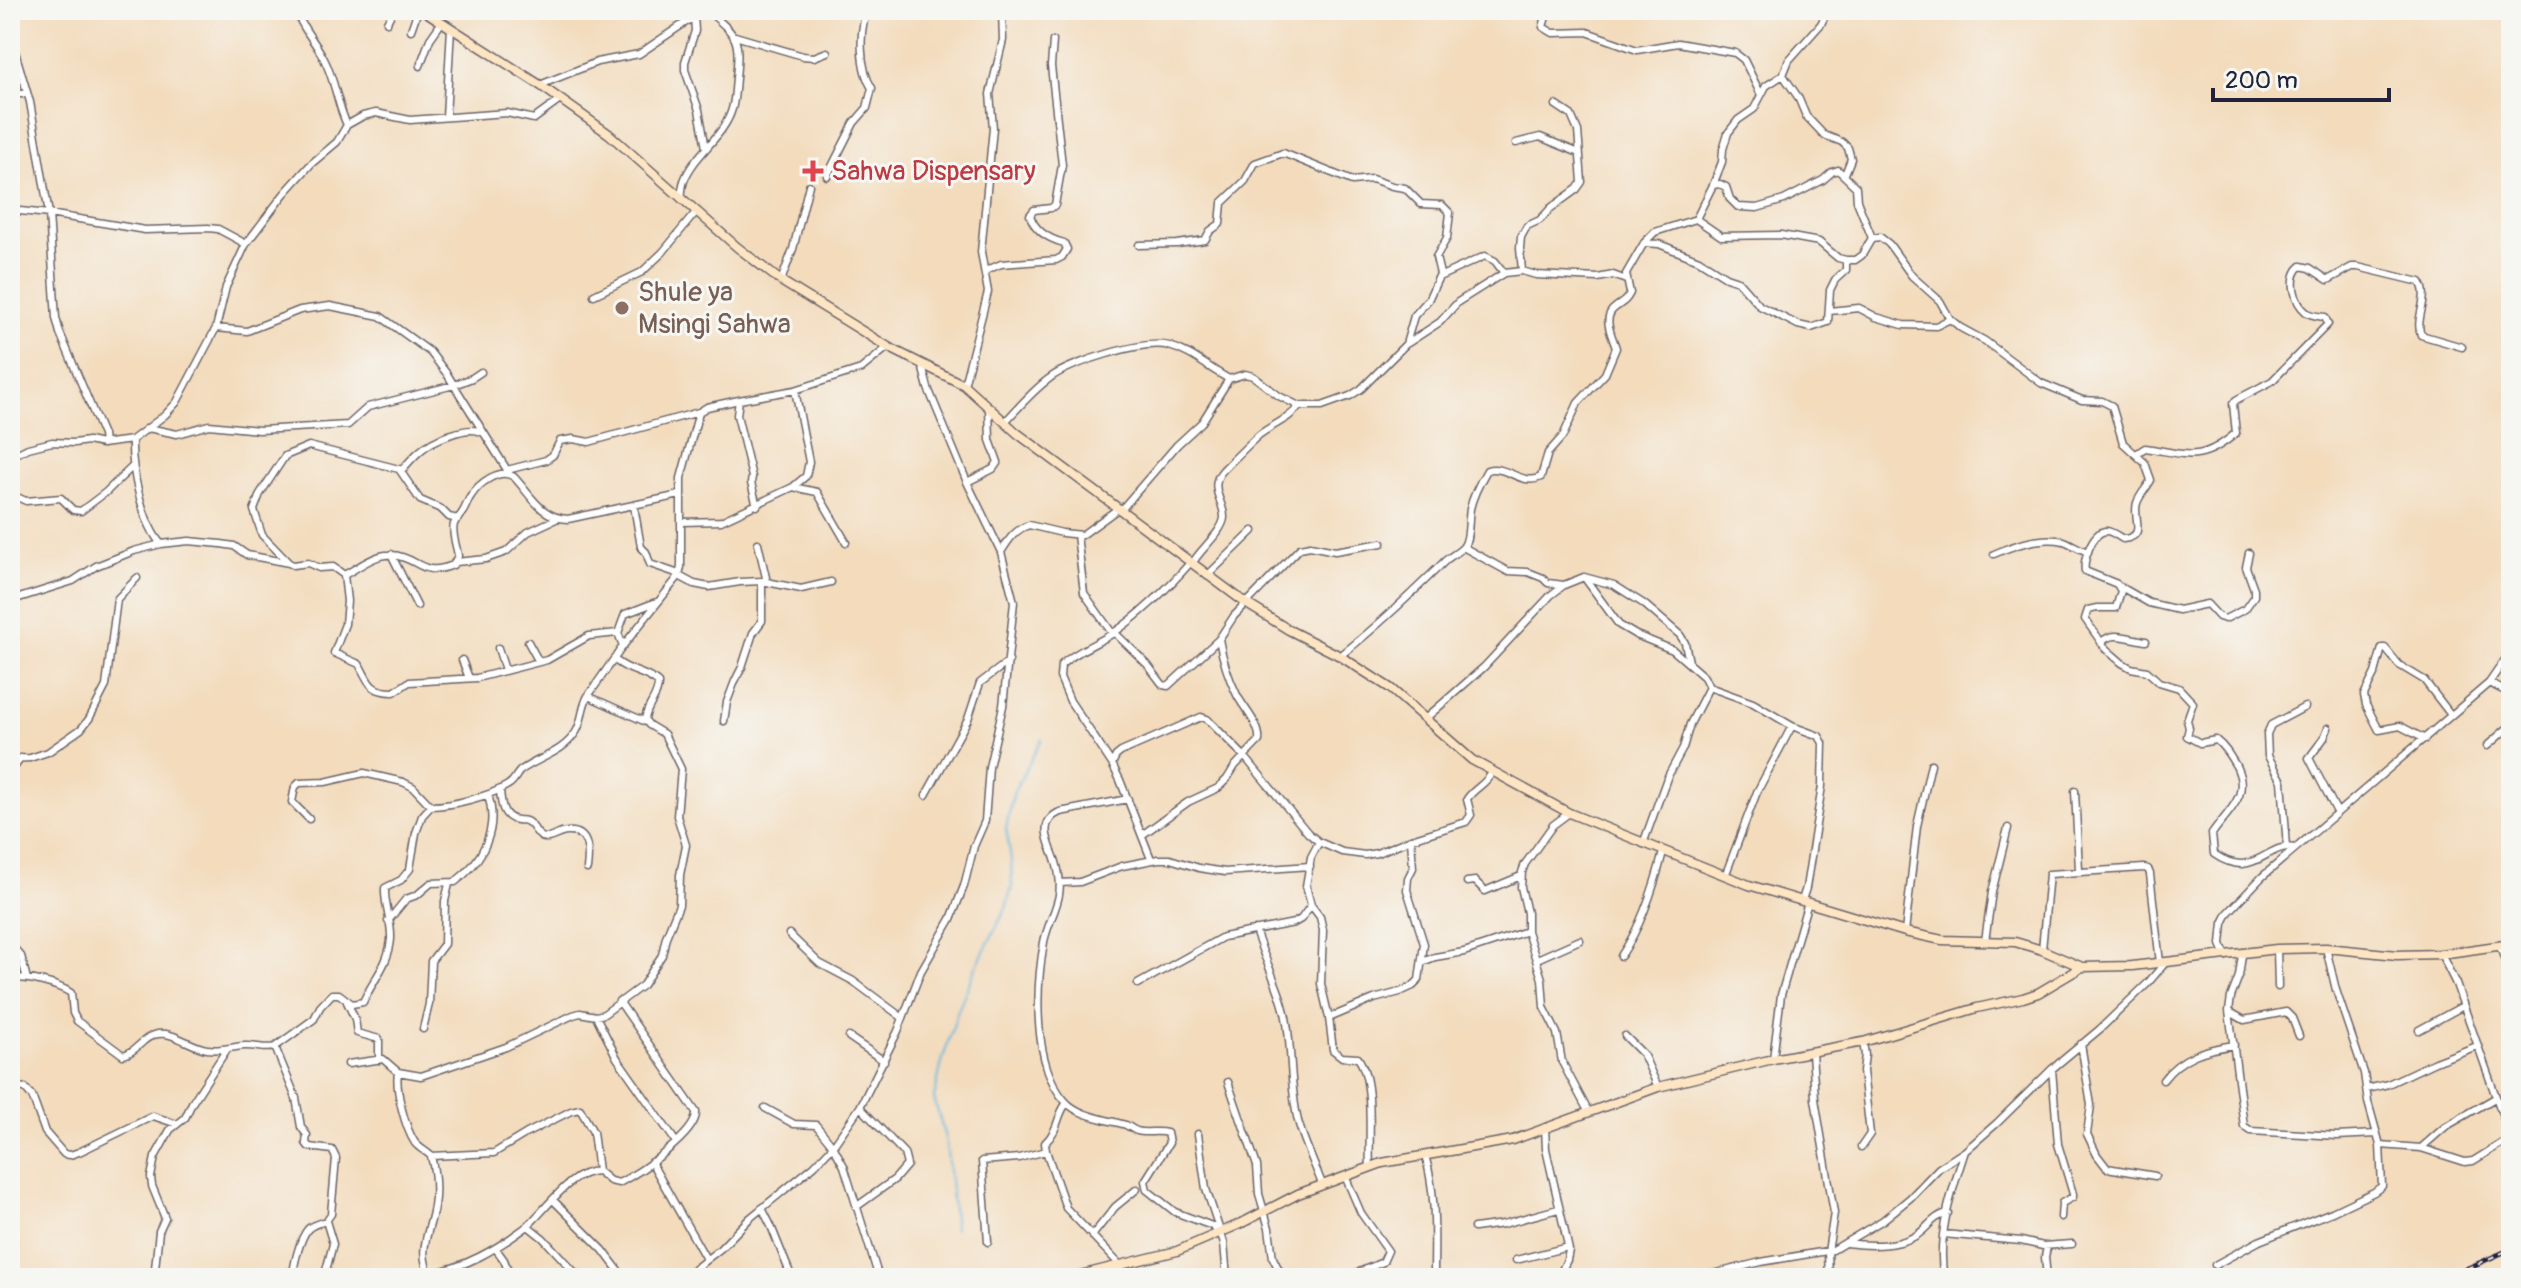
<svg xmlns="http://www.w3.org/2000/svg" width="2521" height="1288" font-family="Pangolin,sans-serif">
  <rect width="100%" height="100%" fill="#f6f6f2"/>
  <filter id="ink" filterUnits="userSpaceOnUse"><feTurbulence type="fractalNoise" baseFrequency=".0125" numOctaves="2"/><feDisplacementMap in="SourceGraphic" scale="16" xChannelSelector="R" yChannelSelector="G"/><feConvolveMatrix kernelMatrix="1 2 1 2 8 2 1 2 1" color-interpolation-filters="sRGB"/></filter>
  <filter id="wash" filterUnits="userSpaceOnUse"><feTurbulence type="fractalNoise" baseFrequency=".006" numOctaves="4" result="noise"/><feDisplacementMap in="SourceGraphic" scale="32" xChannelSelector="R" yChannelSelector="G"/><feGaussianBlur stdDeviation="1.8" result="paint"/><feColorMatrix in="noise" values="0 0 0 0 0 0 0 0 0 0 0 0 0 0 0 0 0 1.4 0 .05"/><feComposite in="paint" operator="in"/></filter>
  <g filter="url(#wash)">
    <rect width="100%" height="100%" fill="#f3dbbc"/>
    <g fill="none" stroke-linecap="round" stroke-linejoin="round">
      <path stroke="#5eb2da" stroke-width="2" d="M955 1229 946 1142 934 1098 942 1062 958 1010 975 969 1006 908 1012 887 1011 859 1006 828 1014 791 1042 739"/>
    </g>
  </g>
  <g filter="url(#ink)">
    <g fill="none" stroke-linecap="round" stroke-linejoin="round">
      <defs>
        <path id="street" d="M296 10C301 28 316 42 324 59 335 80 337 104 347 125
          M1548 10 1543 27 1553 33 1587 32 1637 50 1678 43 1735 53 1744 60 1761 95
          M694 16 695 31 685 62V70L699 110 706 148
          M387 22 393 10
          M411 30 418 10
          M10 35 30 102 49 214 56 318 60 333 103 435 104 444
          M735 36 803 56 814 57 827 52
          M420 66 430 39 442 22
          M1783 75 1798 97 1806 116 1824 135 1842 142 1848 148 1851 159 1845 174
          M540 85 597 62 639 54 704 10
          M10 94H27
          M446 117 451 28
          M1516 143 1540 137 1579 153
          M827 176 854 123 867 108 872 88C860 70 858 29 868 10
          M1713 185 1722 162 1723 149 1728 133 1738 120 1754 109 1766 86 1783 75 1789 60 1821 24 1828 10
          M681 199C682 193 682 186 684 181 694 154 724 137 732 109 735 99 735 88 736 78 740 37 738 37 707 10
          M10 210 49 214 145 230 208 228 218 229 246 244
          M1696 219 1713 185 1720 184 1726 187 1730 199 1738 207 1757 208 1784 200 1823 180 1832 172 1838 170 1856 187 1857 201 1872 238
          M1644 243 1659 244 1699 260 1726 277 1738 281 1760 306 1798 325 1811 328 1828 322 1830 290 1835 280 1846 270V260
          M985 271 1001 264 1056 260 1062 257 1067 249 1064 243C1049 239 1035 232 1030 215L1034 210 1051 208 1055 205 1062 165 1051 66 1053 41
          M1522 271 1520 248 1521 237 1527 226 1540 220 1551 208 1577 189 1582 182 1578 131 1571 115 1556 105
          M1439 277 1485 256 1495 261 1504 273
          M781 281 793 249 809 185
          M594 295 642 272 663 252 696 212
          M1829 311 1859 308 1876 317 1903 325 1936 326 1950 319
          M216 328 247 331 300 310 330 306 380 316 430 352 447 374 509 473
          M1408 343 1440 322 1458 302 1504 273 1522 271 1536 275 1598 278 1613 275 1626 280
          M964 385 988 292 981 252 993 128 990 94 1003 40 1002 10
          M739 400 737 415 752 477 751 483 757 506
          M1005 422C1019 407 1033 390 1050 378 1069 363 1145 339 1169 346 1192 352 1208 368 1229 379
          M148 428 177 434 209 425 259 430 348 425 368 407 454 385 472 378 481 372
          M132 440C131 469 142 522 161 544L189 541 221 544 234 546 247 555 289 563
          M2136 454 2145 448C2187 454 2200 464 2236 433L2233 404 2236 400 2272 381 2328 324 2325 317C2319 316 2311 316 2306 312 2294 302 2288 277 2301 266L2310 268 2328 280 2352 267H2358L2420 282C2431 297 2414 318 2421 335L2462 347
          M10 457 28 448 52 442 74 443 88 441 102 444 132 440 165 415 177 402 216 328 226 287 246 244 284 194 311 164 337 142 347 125 363 116 376 113 410 120 507 113 534 119 560 100
          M507 470 546 460 553 455 560 441 573 439 589 442 699 412
          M401 471C407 464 413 457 420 451 432 440 467 425 481 432
          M967 482 993 469 998 462 990 440 989 407
          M793 487 817 492 846 542
          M10 494 26 501 61 498 73 510 81 511 106 492 132 467
          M634 506 641 547 646 552 650 564 679 574
          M1121 510 1177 445 1202 422 1229 379 1245 374 1253 376 1279 396 1299 406H1322L1350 396 1361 389 1406 344 1414 316 1428 300 1440 274 1436 257 1447 238 1450 213 1442 205 1421 204 1405 188 1392 186 1372 179 1352 181 1283 153 1255 163 1245 181 1222 203 1220 224 1210 231 1205 240 1177 244 1139 245
          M458 519 449 517 441 509 420 500 399 469 309 446 285 456 260 494 254 510 262 535 289 563 293 565 308 563 319 568 333 567 344 575 347 601 345 624 334 653 359 664C369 682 369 692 394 692L409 682 477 678 547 660 589 636 618 633 623 646
          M681 522 721 521 793 487 806 476 809 462 795 390
          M1077 535 1084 593 1112 633
          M758 543 767 582
          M1463 547 1507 571 1528 572 1543 578 1548 583 1564 585
          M1001 552C1008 541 1015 529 1029 525L1062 533 1082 535 1119 508
          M391 554 417 606
          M1994 554C2014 545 2041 536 2064 541 2072 544 2079 549 2088 552
          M456 562 486 559 506 552 528 532 556 519
          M1192 564C1199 550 1222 533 1224 518 1225 503 1207 487 1223 470 1232 461 1250 443 1259 435 1273 424 1289 420 1299 406
          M344 575C358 568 376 553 392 555 419 557 420 578 453 565L458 556C457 547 451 533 454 524 456 519 459 518 462 513 466 508 467 501 471 496 479 483 500 467 514 477 531 495 541 518 568 519L680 495
          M679 576 694 584 709 587 740 582 762 581 801 589 831 582
          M1207 576 1253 531
          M1584 577 1619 625 1636 635 1673 650 1704 677 1709 687 1690 724 1683 748 1667 778 1643 844
          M2121 587 2149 603 2179 610 2207 604 2219 617 2225 619 2245 609 2254 596V589L2246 567 2249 553
          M10 604 19 598 73 581 96 566 134 551 161 544
          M1114 632 1147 664 1163 685 1168 686 1219 639 1234 616 1300 548 1310 546 1335 551 1382 543
          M618 633 625 614 659 601
          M528 642 539 662
          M2102 642C2112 630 2130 639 2146 641
          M498 648 505 670
          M1340 656C1378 626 1410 595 1445 561 1450 556 1460 552 1464 546 1470 537 1468 519 1470 509 1473 495 1480 482 1487 470 1506 464 1522 487 1541 477L1548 453 1563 436 1578 403 1605 374 1616 348C1612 335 1601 317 1616 307 1623 302 1626 301 1630 293L1626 274 1644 243 1655 232 1696 219 1721 236 1781 235 1819 242 1838 258 1846 260H1855L1862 255 1872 238 1880 237 1889 244 1912 276 1940 301 1950 319 1961 328 1985 341 2041 383 2082 400 2102 401 2112 406 2123 443 2145 463 2151 480C2147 488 2140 494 2137 503 2132 517 2148 537 2123 539 2117 536 2111 530 2105 531 2092 533 2083 560 2085 571L2117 584 2121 591 2116 608H2097L2088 610 2085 619 2106 649 2122 663 2131 668 2147 671 2159 682 2179 688 2193 703 2187 720 2189 728 2187 736 2200 743 2216 740C2225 747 2230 756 2236 766 2251 796 2229 809 2212 834L2214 854C2254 882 2268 841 2294 848
          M462 660 469 678
          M2489 683 2511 694
          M1709 687 1753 703 1792 726 1819 736 1823 743 1822 786 1806 888 1802 900
          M588 696 646 722
          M1425 719 1484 667 1551 595 1564 585 1584 577 1614 585 1644 604 1680 635 1685 643 1689 662
          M724 721 727 702 735 681 742 667 753 633 762 621V581
          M2328 728 2324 738 2309 758 2337 812
          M2425 739 2400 726 2379 730 2366 705 2364 695 2375 673 2382 648H2385L2399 665 2424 680 2451 715
          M2487 746 2511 725
          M10 759 30 758 48 752 81 729 89 719 106 686 117 599 137 578
          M1112 764 1070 701 1060 677 1061 665C1077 650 1097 644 1115 632 1142 613 1168 588 1190 563
          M10 773 21 758
          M500 790C501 803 502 818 517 820 522 821 525 819 529 823 536 828 537 839 548 838 555 837 560 832 567 832 590 830 589 853 587 869
          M2075 791 2079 870
          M926 795 968 719 980 683 1009 661
          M1128 799 1060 812C1037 822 1049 842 1055 859 1059 871 1061 883 1059 895 1056 911 1047 926 1044 942 1036 987 1032 1064 1065 1101 1079 1117 1107 1119 1126 1125 1130 1127 1133 1130 1137 1131 1146 1134 1157 1130 1167 1133L1169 1143 1145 1181 1147 1190 1175 1212 1212 1226 1220 1233
          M1569 813 1553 825 1525 864 1522 872 1521 887 1527 913V931L1542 979 1544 1007 1557 1033 1562 1062 1588 1111
          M309 819 292 802 295 787 299 783 325 782 364 773 403 782 413 787 431 806
          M1142 835 1188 802 1218 788 1227 779 1235 766 1259 741C1261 725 1244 709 1237 695 1228 677 1222 657 1219 639
          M1319 842 1311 857 1306 886 1311 905 1320 917 1323 930 1321 984 1329 1018 1333 1050 1342 1057 1358 1058C1375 1081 1368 1138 1370 1167
          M2287 847 2282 781 2268 756 2267 734 2271 725 2305 707
          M1151 859 1120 780 1112 764 1116 756 1121 752 1201 717 1207 719 1245 757 1308 833 1319 842 1342 852 1365 855 1377 853 1411 839 1466 822 1471 815 1467 799C1474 788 1487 784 1492 772
          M1725 876 1757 792 1792 726
          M1467 882 1475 881 1485 891 1521 876
          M1060 883 1080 882 1122 866 1158 859H1170L1199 868 1225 872 1310 866
          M388 921 406 899 417 895 431 883 455 882C483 861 499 829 488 795
          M1255 930C1264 959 1283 994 1287 1023 1292 1055 1290 1088 1298 1121 1304 1142 1314 1163 1322 1184
          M1905 932 1917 826 1931 764
          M789 934 819 963 853 981 903 1018
          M1985 941 1992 892 2008 828
          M10 944 21 956 27 979
          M2500 947 2511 977
          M2277 949 2278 987
          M2042 950 2049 874 2144 868 2148 869 2150 874 2160 963
          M2242 955 2239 976 2231 997 2229 1011 2244 1126 2251 1131 2337 1136 2376 1134
          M1621 956C1642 925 1654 888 1663 852
          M2226 956 2221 944 2223 923 2228 913 2262 877 2489 683 2511 651
          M1537 959 1580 940
          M1422 962 1435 957 1464 952 1527 931
          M10 979C26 976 57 984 71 993L73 1013 77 1021 123 1055C137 1052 141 1039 154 1035 172 1029 190 1047 207 1049 220 1051 232 1047 244 1046 255 1045 265 1050 275 1047L314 1019 320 1007 332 994H339L352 1004 363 1002C373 980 389 964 391 939 392 922 384 905 385 888L401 880 410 869 416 833 422 816 431 806C451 806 491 796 508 785 515 781 515 776 520 771 539 757 563 753 576 732 583 721 581 708 588 696L623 646 679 576 681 567V478L699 412 707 407 739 400 795 390 861 369 888 347
          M1138 984 1223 937 1294 923 1301 919 1311 905
          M347 1002 355 1019 357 1033 379 1039V1060
          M2230 1012 2244 1020 2286 1012 2292 1018 2299 1036
          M596 1016 617 1058 676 1142
          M1329 1018 1374 999 1400 992 1413 986 1419 980 1424 944 1407 890 1408 878 1413 868 1411 839
          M423 1029 429 1004 431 961 444 944 445 901 449 884
          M2419 1030 2463 1006
          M1625 1036 1643 1054 1658 1087
          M849 1037 884 1061
          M2081 1044 2091 1105 2087 1134 2097 1155 2107 1168 2155 1176
          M275 1047 296 1098 301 1127 307 1135 306 1143 309 1147 332 1150 336 1158 331 1214 326 1221C320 1223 313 1224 308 1229 300 1238 293 1266 293 1278
          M1812 1052 1815 1099 1834 1213 1828 1252 1829 1278
          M1773 1059 1781 995 1808 902
          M348 1064 383 1059 398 1072 421 1076 506 1047 573 1015 580 1013 596 1016 604 1014 643 985 662 955 666 937 679 905 680 875 686 845 677 816 681 769 664 734 649 725 645 720C646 706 659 697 658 683 645 671 630 673 615 660
          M2052 1069 2058 1144 2073 1194V1197L2062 1203 2061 1217
          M398 1072C395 1089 405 1128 415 1143 420 1149 426 1151 431 1156 435 1172 437 1188 434 1206 430 1234 416 1249 431 1278
          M2163 1080C2181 1056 2206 1049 2234 1045
          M1228 1082 1257 1166 1259 1194 1269 1228 1273 1258 1283 1278
          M10 1086 25 1088 32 1096 45 1132 64 1154 70 1155 79 1152 153 1116 177 1124
          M2367 1089 2388 1084 2435 1062 2477 1046
          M1066 1104C1056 1117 1060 1128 1045 1143L1046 1151 1066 1208 1121 1266 1116 1278
          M765 1108 794 1124 816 1125 833 1146 844 1166 879 1278
          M1545 1127 1546 1149 1569 1250 1567 1260 1558 1278
          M1198 1134 1206 1189 1224 1243 1227 1278
          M2380 1145 2421 1148 2465 1162 2473 1161 2507 1140 2506 1125 2456 984 2441 954
          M1861 1147 1870 1134 1863 1071 1865 1055 1863 1042
          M2421 1148 2445 1127 2495 1098
          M1425 1155C1437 1197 1434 1235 1434 1278
          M431 1156 494 1153 527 1133 571 1111 580 1109 593 1132 598 1171
          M651 1162 706 1259
          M553 1200 603 1250 624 1278
          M856 1207 895 1179 907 1165 904 1153 860 1107
          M762 1208 771 1226 792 1278
          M528 1226 543 1238 580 1278
          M1474 1228 1503 1224 1558 1209
          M1943 1234 2021 1241 2043 1246 2072 1244
          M1092 1236 1115 1207 1137 1189
          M988 1242 982 1161 1019 1158 1046 1151
          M1846 1243C1868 1246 1898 1247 1917 1235 1929 1227 1933 1216 1948 1213
          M496 1249 504 1260 511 1278
          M1516 1260 1568 1247
          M2215 1265 2259 1241 2332 1212 2374 1192 2382 1186 2380 1145 2368 1102 2364 1073 2336 990 2326 948
          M429 1274C466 1267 495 1250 525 1228 546 1211 569 1171 598 1171L610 1181 619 1183C638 1173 698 1134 696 1112L619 1001
          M154 1278 159 1231 165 1218 152 1186 151 1177 155 1157 170 1130 185 1118 192 1103 227 1049
          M324 1278 333 1244 326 1221
          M683 1278 720 1249 750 1218 814 1166 833 1146 860 1107 898 1031 921 971 951 919 964 886 974 846 985 821 989 767 1003 706 1014 602 1001 552 967 482 928 388 922 365
          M1345 1278 1383 1262 1388 1251 1361 1213 1345 1176
          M1697 1278 1761 1262 1833 1250 1883 1220 1910 1198 1939 1168 1965 1151 1997 1123 2052 1069 2100 1029 2148 983 2165 963
          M1944 1278C1936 1236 1952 1191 1965 1151
          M2047 1278 2045 1257 2047 1247"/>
        <path id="secondary" d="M423 10 540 85 609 134 737 247 781 281 888 347 964 385 1017 433 1247 604 1289 630 1340 656 1390 688 1472 760 1569 813 1749 885 1852 916 1905 932 1942 940 2015 942 2042 950 2082 967 2132 966 2277 949 2326 948 2397 955 2441 954 2511 944
          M1068 1278 1177 1251 1240 1224 1298 1194 1382 1163 1513 1140 1658 1087 1773 1059 1863 1042 1977 1008 2023 998 2038 993 2082 967"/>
      </defs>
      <use href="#street" stroke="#6b6368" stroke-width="9"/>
      <use href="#secondary" stroke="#6b6368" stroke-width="11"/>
      <use href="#street" stroke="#fff" stroke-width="6"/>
      <use href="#secondary" stroke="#fde5c4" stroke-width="8"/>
      <defs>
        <path id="rail" d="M2445 1278 2511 1249"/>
      </defs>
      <use href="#rail" stroke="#22223b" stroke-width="5"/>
      <use href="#rail" stroke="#f6f6f2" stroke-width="2" stroke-dasharray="6" stroke-linecap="butt"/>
    </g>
  </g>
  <path fill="#e0444e" stroke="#f6f6f2" stroke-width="3" d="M809 159h8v8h8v8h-8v8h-8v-8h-8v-8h8z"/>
  <circle fill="#8d6e63" stroke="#f6f6f2" stroke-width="3" cx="622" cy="308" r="8"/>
  <g text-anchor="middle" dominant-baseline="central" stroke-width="6" stroke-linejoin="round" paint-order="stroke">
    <g font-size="28" fill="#be3a42" stroke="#f6f6f2" text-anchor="start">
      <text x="831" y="171">Sahwa Dispensary</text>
    </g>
    <g font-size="28" fill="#785e54" stroke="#f6f6f2" text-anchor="start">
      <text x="638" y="292">Shule ya<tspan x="638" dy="32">Msingi Sahwa</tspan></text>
    </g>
  </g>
  <rect width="2521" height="1288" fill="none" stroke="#f6f6f2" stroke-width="40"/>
  <path d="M2213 88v12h176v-12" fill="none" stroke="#22223b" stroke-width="4"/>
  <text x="2225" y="88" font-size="24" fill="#22223b" stroke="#f6f6f2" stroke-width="6" paint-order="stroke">200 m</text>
</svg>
